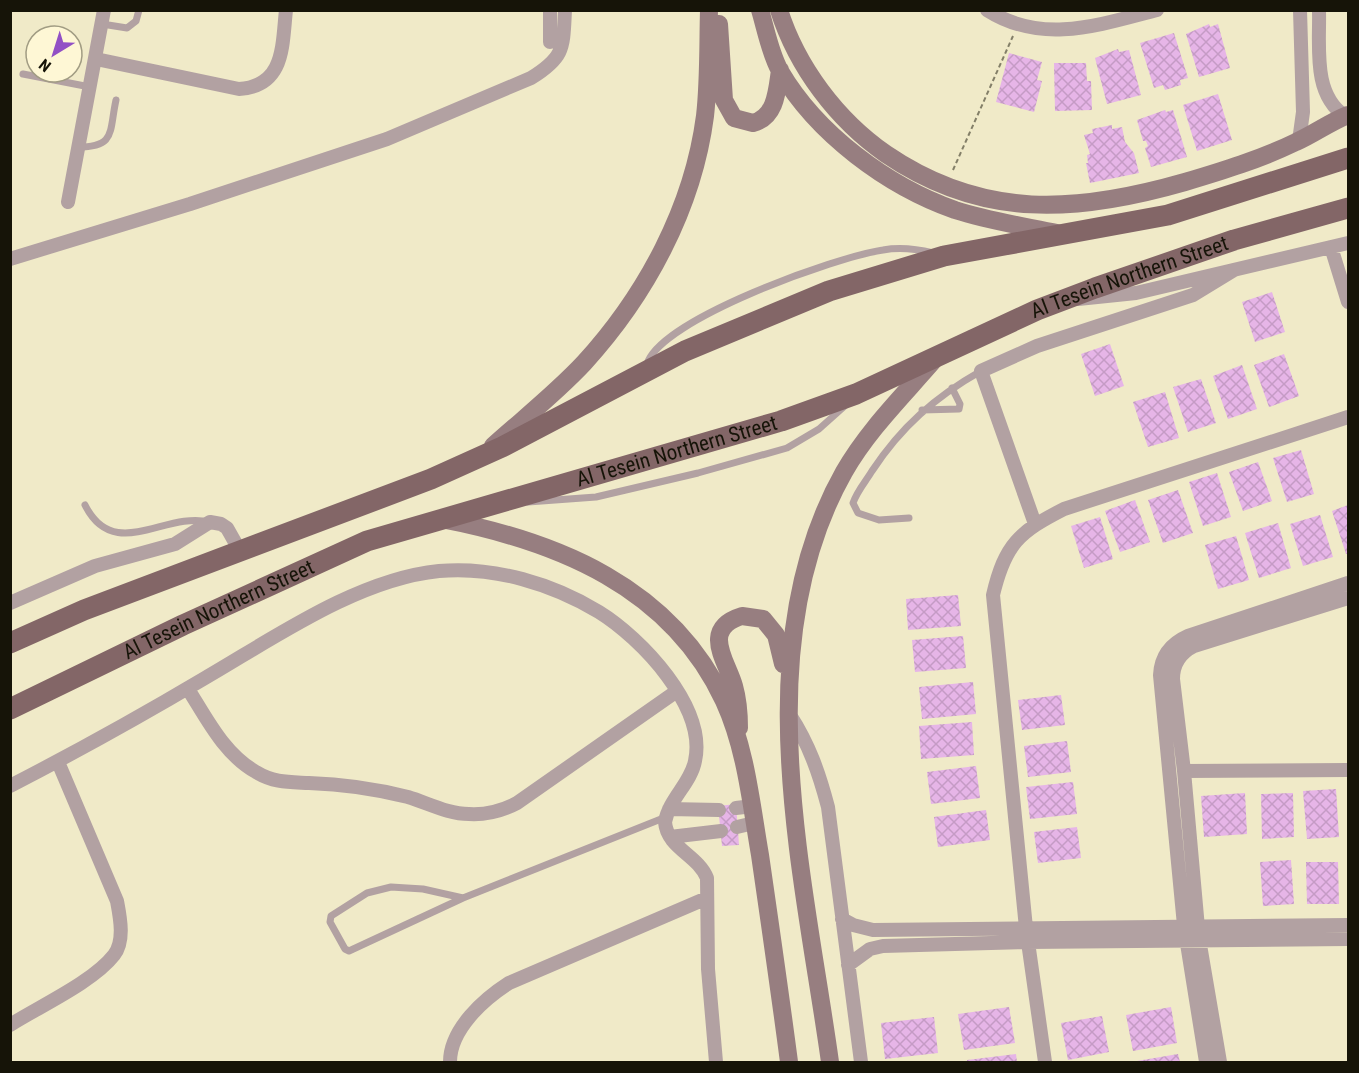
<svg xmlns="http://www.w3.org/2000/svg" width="1359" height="1073" font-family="'Roboto Condensed',sans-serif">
  <defs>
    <pattern id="building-cross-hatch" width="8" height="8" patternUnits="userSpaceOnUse" patternTransform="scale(1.5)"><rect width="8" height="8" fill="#e6b5e7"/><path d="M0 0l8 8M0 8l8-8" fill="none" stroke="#c59bc5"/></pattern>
  </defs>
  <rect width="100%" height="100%" fill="#f0eac8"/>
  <path fill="url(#building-cross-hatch)" d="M1209 24 1210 27 1218 24 1230 68 1199 77 1186 34Z
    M1174 33 1188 78 1180 80 1181 85 1165 90 1163 85 1154 88 1140 43Z
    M1118 49 1119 52 1129 50 1141 95 1107 104 1095 58Z
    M1009 53 1042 62 1037 80 1042 81 1034 112 996 102Z
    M1054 63H1086L1087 81H1091L1092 110 1055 111Z
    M1218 94 1232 140 1197 151 1183 105Z
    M1165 110 1166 112 1173 110 1187 157 1151 167 1145 148 1148 146 1146 141H1143L1137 120Z
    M1112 125V129L1122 127 1125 142 1134 153 1139 173 1090 183 1086 163H1088L1087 155 1090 154 1084 135 1093 133 1092 129Z
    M1272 292 1285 332 1255 342 1242 302Z
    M1110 344 1124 386 1095 396 1081 354Z
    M1284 354 1299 396 1269 407 1254 365Z
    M1242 365 1257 409 1228 419 1213 376Z
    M1201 379 1216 423 1188 432 1173 387Z
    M1165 392 1179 438 1148 447 1133 402Z
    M1301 450 1314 494 1287 502 1273 458Z
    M1258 462 1272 501 1243 511 1229 472Z
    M1217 473 1231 517 1203 526 1189 482Z
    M1178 490 1193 533 1163 543 1148 500Z
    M1135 500 1150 542 1120 552 1105 511Z
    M1348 505V554H1346L1332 511Z
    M1320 515 1333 557 1303 566 1290 524Z
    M1100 517 1113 559 1084 568 1071 526Z
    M1278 523 1291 568 1259 578 1245 533Z
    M1236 536 1249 580 1218 589 1205 545Z
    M958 595 961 626 908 630 906 599Z
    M963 636 966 668 915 672 912 640Z
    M973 682 976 714 922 719 919 687Z
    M1061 695 1065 725 1022 730 1018 700Z
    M972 722 974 755 921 759 919 726Z
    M1067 741 1071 772 1028 777 1024 746Z
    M976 766 980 798 931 804 927 772Z
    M1073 782 1077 814 1030 819 1026 787Z
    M1336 789 1339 837 1307 839 1303 791Z
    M1245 793 1247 834 1204 837 1201 796Z
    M1293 793 1294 837 1262 839 1261 794Z
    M736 804 739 845 722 846 718 806Z
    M986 810 990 840 938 847 934 817Z
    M1077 827 1081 858 1038 863 1034 832Z
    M1291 860 1294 904 1263 906 1260 862Z
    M1306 862H1338L1339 904H1307Z
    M1009 1007 1015 1043 964 1050 958 1014Z
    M1171 1007 1177 1043 1133 1051 1126 1015Z
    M1102 1016 1109 1052 1068 1060 1061 1023Z
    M934 1017 938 1053 885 1059 881 1023Z
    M1016 1054 1017 1062H967V1060Z
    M1178 1054 1180 1062H1137V1061Z"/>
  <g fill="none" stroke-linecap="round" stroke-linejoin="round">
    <path stroke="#837f68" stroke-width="2" stroke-dasharray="4.5 3" stroke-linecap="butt" d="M953 170 1013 36"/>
    <path stroke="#b2a1a2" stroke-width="7" d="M102 24 127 28 136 21 139 10
      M23 74 90 87
      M78 147C116 147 109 132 116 100
      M647 364C661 319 836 257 883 250 900 247 917 249 933 253
      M922 410 959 409 960 404 952 388
      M528 502 596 497 698 473 787 448 819 429 847 404
      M85 505C114 563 165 511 209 522
      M909 518 879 520 858 513 853 503C857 491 866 481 872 471 901 427 935 397 981 371
      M391 887 423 889 463 898 349 951 345 949 330 922 331 916 367 893Z
      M463 898 666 817"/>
    <path stroke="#b2a1a2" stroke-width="14" d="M987 10C1042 45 1099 25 1157 10
      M1319 10C1320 46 1312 94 1345 116
      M550 42V10
      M96 59 239 89C285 86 282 46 286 10
      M1299 141 1303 112 1300 10
      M68 202 104 10
      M1331 247 1348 302
      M10 259 190 204 387 139 531 78C565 57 563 48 565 10
      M1078 299 1136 293 1348 243
      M1035 524 981 371 1037 346 1193 295 1234 270
      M10 603 95 566 175 544 210 522 221 524 227 528 240 551
      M188 689C207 719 224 754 256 772 274 783 289 782 309 783 342 784 376 789 408 797 428 803 448 814 469 814 487 815 502 811 517 803L677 691
      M790 715C809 744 819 773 828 807L861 1062
      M1184 771 1348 770
      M10 786C76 752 141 716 205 678 274 638 358 579 439 571 494 566 553 584 599 612 641 638 707 707 695 761 691 783 669 799 665 822 667 848 698 855 707 878L708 969 716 1062
      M736 808 753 806
      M669 809 719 810
      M737 827 754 823
      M670 837 721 831
      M842 919 853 925 873 930 1348 925
      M1026 928 993 595C1005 544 1019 532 1064 509L1348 417
      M1028 942 1045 1062
      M848 965 870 949 883 946 1028 942 1348 939
      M10 1025C40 1006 93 982 114 955 125 941 120 917 117 901L58 762
      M450 1062C450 1029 484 999 509 983L707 898
      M1206 1062 1184 925 1160 675C1161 656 1170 644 1188 636L1348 583
      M1220 1062 1199 939 1184 771 1173 679C1173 664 1180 653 1194 646L1348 598"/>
    <path stroke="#977e80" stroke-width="18" d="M760 10C766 30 770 53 780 71 817 134 887 186 955 210 989 221 1023 226 1057 233
      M779 10C797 67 837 120 886 154 983 220 1077 213 1185 182 1222 171 1261 159 1296 142 1314 134 1330 122 1348 115
      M719 24 724 100 734 118 753 123C776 117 777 91 780 70
      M493 446C523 419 556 393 584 363 646 295 693 208 705 116 709 81 708 45 709 10
      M441 519C557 541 671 587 724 701 746 749 751 803 760 855 770 924 780 993 789 1062
      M739 728C739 714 738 700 734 686 727 661 700 629 742 616L763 619 776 635 783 664
      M830 1062C804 875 745 647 844 472 868 430 903 396 934 360"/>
    <g stroke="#836667" stroke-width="21">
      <path d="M10 643 84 610 431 479 502 447 685 351 829 291 944 256 1168 215 1348 158"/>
      <path id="s1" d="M10 709 183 625 367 541 781 421 856 394 1037 310 1095 288 1234 240 1348 208"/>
    </g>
  </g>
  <g text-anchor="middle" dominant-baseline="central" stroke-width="4.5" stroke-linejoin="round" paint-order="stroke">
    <g font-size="21" fill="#161408" stroke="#fef7d5">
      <text stroke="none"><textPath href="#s1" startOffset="1203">Al Tesein Northern Street</textPath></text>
      <text stroke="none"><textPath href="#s1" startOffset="717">Al Tesein Northern Street</textPath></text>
      <text stroke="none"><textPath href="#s1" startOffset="231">Al Tesein Northern Street</textPath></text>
    </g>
  </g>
  <rect width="1359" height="1073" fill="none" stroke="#161408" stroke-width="24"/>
  <g transform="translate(54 54) rotate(218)"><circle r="28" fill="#fef7d5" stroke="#a19c83" stroke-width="1.5"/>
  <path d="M0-4.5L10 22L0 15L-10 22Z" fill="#9250c5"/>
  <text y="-9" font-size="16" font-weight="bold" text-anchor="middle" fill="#161408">N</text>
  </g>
</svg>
